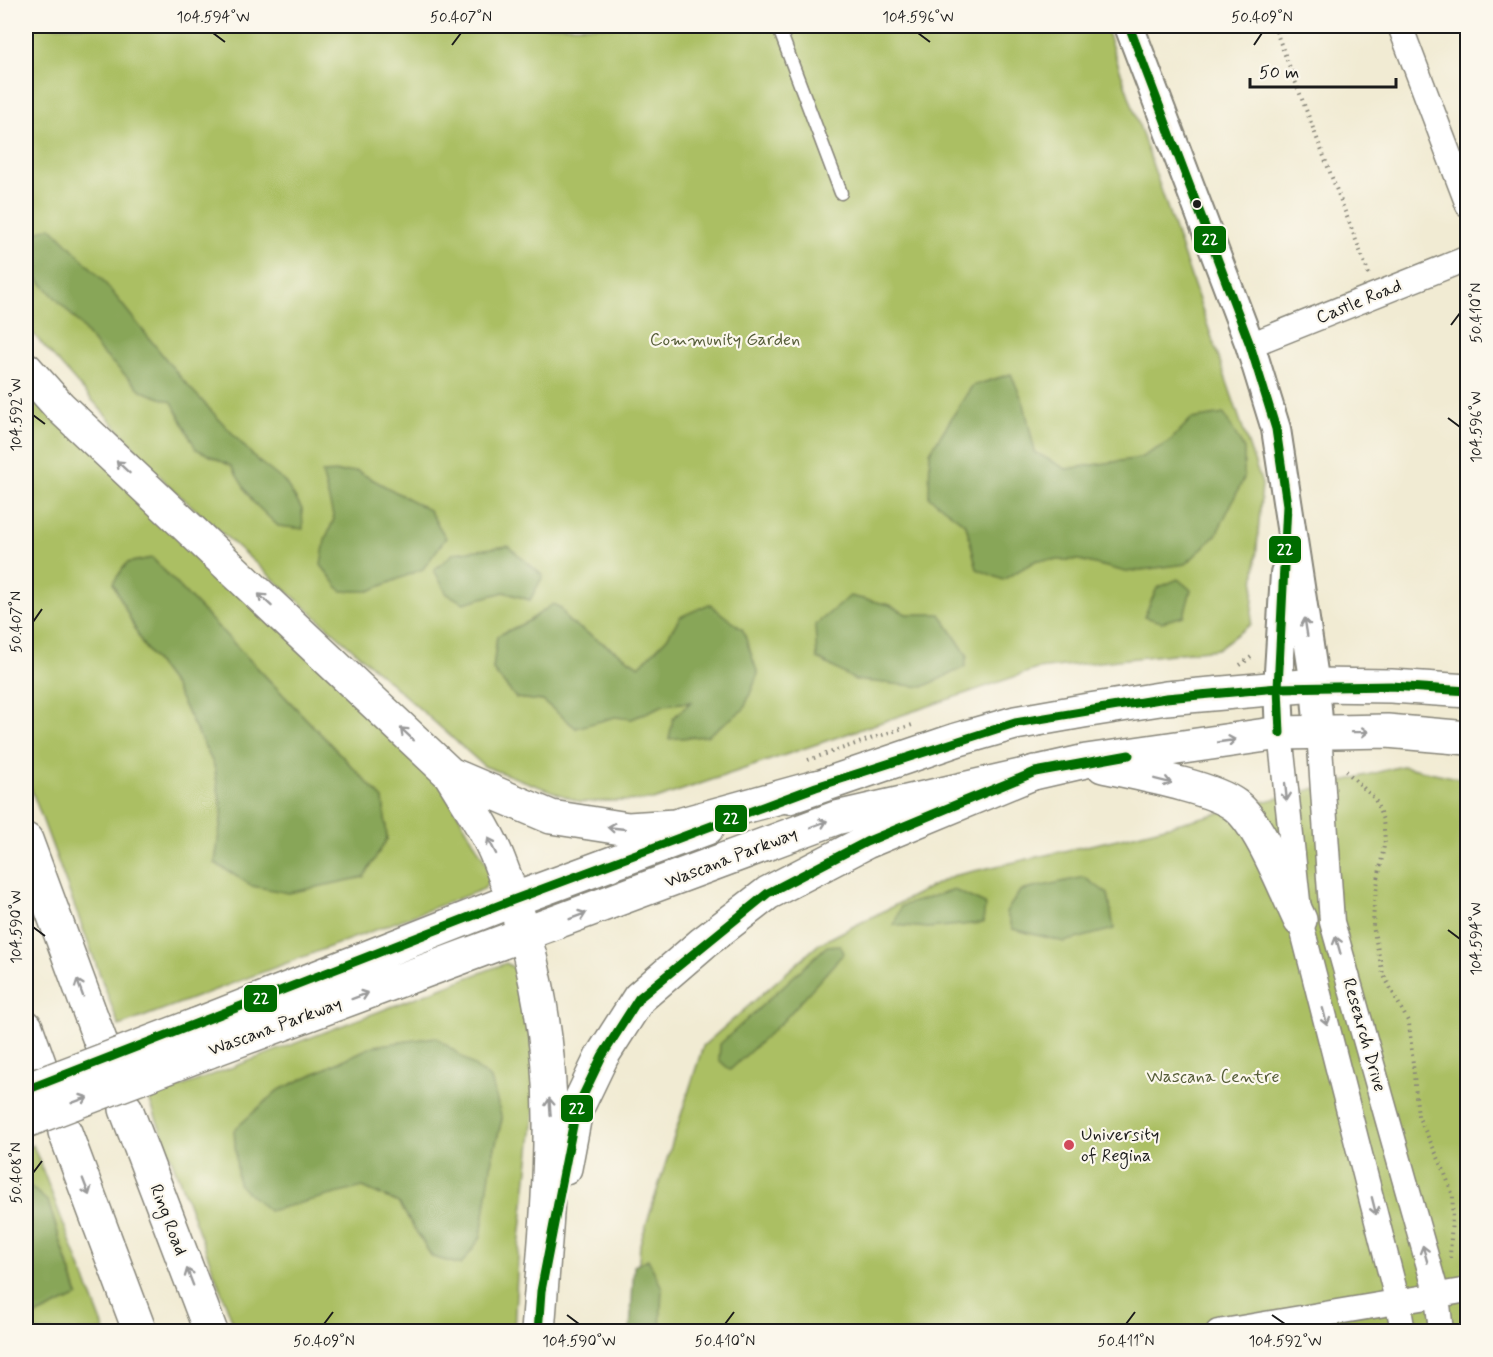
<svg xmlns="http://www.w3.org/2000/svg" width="1493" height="1357" font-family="Mynerve,sans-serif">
  <rect width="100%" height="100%" fill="#fbf7ec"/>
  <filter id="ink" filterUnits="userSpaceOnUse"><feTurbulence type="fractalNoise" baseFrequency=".0167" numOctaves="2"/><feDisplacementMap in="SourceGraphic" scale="12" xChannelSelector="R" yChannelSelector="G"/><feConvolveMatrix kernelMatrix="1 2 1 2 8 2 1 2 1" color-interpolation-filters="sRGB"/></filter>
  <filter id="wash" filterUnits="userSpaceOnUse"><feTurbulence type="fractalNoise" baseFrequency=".008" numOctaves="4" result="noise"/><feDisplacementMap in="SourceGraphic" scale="24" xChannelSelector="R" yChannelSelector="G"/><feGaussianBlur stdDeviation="1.35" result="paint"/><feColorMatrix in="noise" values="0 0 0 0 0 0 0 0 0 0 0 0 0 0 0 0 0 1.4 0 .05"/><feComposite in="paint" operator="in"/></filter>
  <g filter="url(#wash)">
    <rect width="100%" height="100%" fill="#f1ebd3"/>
    <path fill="#abbf63" stroke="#646e40" stroke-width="1.5" fill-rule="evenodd" d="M26 26H1105L1262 484 1251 624 1217 649 1037 669 653 800 580 802 484 766 169 486 26 326ZM329 493 369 591 325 540 334 519ZM542 576 530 600 504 592 487 596ZM553 605 561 608 568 621 576 728 543 701 516 698 493 670 497 636 527 622Z
      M26 382 436 776 493 875 484 889 119 1026 26 775ZM152 558 383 799 387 839 215 863 222 812 214 765 174 686 143 645 113 583 127 563Z
      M1402 766 1467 780V1331L634 1332 640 1244 703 1046 819 944 952 876 1126 837Z
      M506 963 519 971 538 1080 518 1257 514 1331H236L149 1099ZM502 1119 492 1159 432 1257 399 1203 363 1187Z
      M33 1145 105 1331H26V1320L78 1295 48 1202 26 1183V1148Z"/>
    <path fill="#88a659" stroke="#52613a" stroke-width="1.5" d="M51 227 101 278 181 378 257 460 285 482 302 509 303 529 278 526 253 502 231 466 196 449 172 402 142 391 101 352 78 322 34 275 26 255V244L31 234Z
      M1011 374 1024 404 1035 452 1066 469 1140 458 1169 442 1191 419 1224 414 1244 449V478L1216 535 1186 564 1126 572 1079 560H1037L1003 580 977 569 966 525 929 497 930 452 972 386Z
      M357 471 429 510 446 538 423 569 369 591H341L321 565 325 540 334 519 322 473Z
      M508 546 543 576 530 600 504 592 464 603 447 594 434 570 454 553Z
      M152 558 383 799 387 839 364 877 289 893 252 886 215 863 222 812 214 765 174 686 143 645 113 583 127 563Z
      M1178 579 1191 590 1184 616 1162 622 1144 617 1157 588Z
      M850 596 890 605 906 614H940L967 655 965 667 923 687 855 680 817 658 815 625Z
      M553 604 561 608 568 621 639 666 667 638 680 617 709 604 743 630 758 674 744 709 707 736 669 739 673 718 691 702 664 705 632 719 615 717 576 728 543 701 516 698 493 670 497 636 527 622Z
      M1084 877 1108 894 1114 929 1064 942 1013 929 1006 912 1020 891Z
      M954 890 985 904 983 923 928 928 894 925 901 906Z
      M840 945 844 953 784 1020 730 1070 719 1060 720 1044 827 946Z
      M436 1037 491 1079 502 1119 492 1159 481 1237 461 1265 432 1257 399 1203 363 1187 269 1211 238 1184 234 1130 277 1091 373 1046Z
      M26 1183 48 1202 78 1296 26 1320Z
      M648 1259 662 1288 660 1331H630L634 1266Z"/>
  </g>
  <g filter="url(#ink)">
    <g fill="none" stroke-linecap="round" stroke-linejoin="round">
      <defs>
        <path id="service" d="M778 26 841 193"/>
        <path id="minor" d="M1400 26 1468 205
          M1250 345 1468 258
          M1319 732 1332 922 1437 1295 1441 1332
          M1280 733 1300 920 1398 1303 1403 1332
          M1218 1332 1468 1290"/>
        <path id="tertiary" d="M1129 26 1250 345 1276 429 1315 685 1319 732
          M1280 733 1278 688 1285 573"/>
        <path id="secondary" d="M1103 766C1134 773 1211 787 1235 805 1260 823 1286 891 1300 920
          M789 797 956 740 1015 723 1083 711 1166 698 1315 685 1391 686 1468 691
          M196 1025 513 900 707 828
          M207 1052 836 818 1086 761 1280 733 1387 731 1468 738"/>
        <path id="motorway" d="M26 369 59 406 450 774C467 802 487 830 499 861 532 942 550 1031 550 1118 551 1189 543 1261 538 1332
          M450 774 551 817 628 829 675 826 816 787
          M26 840 101 1043
          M26 1027 40 1066
          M126 1109 211 1332
          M65 1132 140 1332
          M565 1168 576 1110 602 1056 639 998 703 943 768 893 866 842 1035 772"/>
      </defs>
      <use href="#service" stroke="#868478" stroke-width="15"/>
      <use href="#minor" stroke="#868478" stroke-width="27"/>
      <use href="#tertiary" stroke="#868478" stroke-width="32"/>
      <use href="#secondary" stroke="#868478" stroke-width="36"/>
      <use href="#motorway" stroke="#868478" stroke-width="36"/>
      <path stroke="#868478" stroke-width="4" stroke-dasharray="1.5 4.5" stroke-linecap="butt" d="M1274 26 1370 277
        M1240 665 1254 655
        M808 760 912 725
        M1346 771 1375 799 1383 820 1385 840 1374 903 1373 927 1383 974 1409 1023 1418 1116 1443 1168 1453 1196 1450 1258"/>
      <use href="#service" stroke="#fff" stroke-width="12"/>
      <use href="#minor" stroke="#fff" stroke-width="24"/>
      <use href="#tertiary" stroke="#fff" stroke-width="28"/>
      <use href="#secondary" stroke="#fff" stroke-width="33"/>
      <use href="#motorway" stroke="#fff" stroke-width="33"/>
      <defs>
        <path id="secondary-bridge" d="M26 1090 196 1025
          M26 1121 207 1052"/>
      </defs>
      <use href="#secondary-bridge" stroke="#868478" stroke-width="36" stroke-linecap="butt"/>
      <use href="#secondary-bridge" stroke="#fff" stroke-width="33"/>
      <defs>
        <path id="bus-1" d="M1129 26 1250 345 1276 429 1287 505 1278 688 1280 733
          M26 1090 513 900 816 787 1015 723 1166 698 1278 688 1391 686 1468 691
          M538 1332 541 1291 576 1110 602 1056 639 998 768 893 866 842 1035 772 1129 755"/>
      </defs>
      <use href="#bus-1" stroke="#fbf7ec" stroke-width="14"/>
      <use href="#bus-1" stroke="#006c00" stroke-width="9"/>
    </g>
    <defs><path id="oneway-shaft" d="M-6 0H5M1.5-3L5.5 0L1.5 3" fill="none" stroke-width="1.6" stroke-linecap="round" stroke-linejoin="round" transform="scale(1.5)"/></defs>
    <g stroke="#999">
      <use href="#oneway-shaft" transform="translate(123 467) rotate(-137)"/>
      <use href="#oneway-shaft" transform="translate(265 600) rotate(-137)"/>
      <use href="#oneway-shaft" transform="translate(1306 627) rotate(-99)"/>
      <use href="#oneway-shaft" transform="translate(1360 732) rotate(-1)"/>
      <use href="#oneway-shaft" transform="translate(407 734) rotate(-137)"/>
      <use href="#oneway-shaft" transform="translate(1227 741) rotate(-8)"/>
      <use href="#oneway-shaft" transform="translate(1163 781) rotate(14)"/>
      <use href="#oneway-shaft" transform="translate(1286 792) rotate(84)"/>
      <use href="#oneway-shaft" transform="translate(819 824) rotate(-21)"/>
      <use href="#oneway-shaft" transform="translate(616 828) rotate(-174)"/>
      <use href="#oneway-shaft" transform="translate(492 846) rotate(-117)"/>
      <use href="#oneway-shaft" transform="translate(578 916) rotate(-21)"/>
      <use href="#oneway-shaft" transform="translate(1338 945) rotate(-106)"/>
      <use href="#oneway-shaft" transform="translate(80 988) rotate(-110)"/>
      <use href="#oneway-shaft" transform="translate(360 996) rotate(-20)"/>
      <use href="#oneway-shaft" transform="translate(1325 1017) rotate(76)"/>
      <use href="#oneway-shaft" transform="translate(80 1100) rotate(-21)"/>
      <use href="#oneway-shaft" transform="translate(550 1107) rotate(-94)"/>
      <use href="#oneway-shaft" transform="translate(86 1187) rotate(69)"/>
      <use href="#oneway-shaft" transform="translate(1374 1206) rotate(76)"/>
      <use href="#oneway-shaft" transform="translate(1425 1254) rotate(-106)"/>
      <use href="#oneway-shaft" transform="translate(190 1277) rotate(-111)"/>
    </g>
  </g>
  <path fill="none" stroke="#1c1c1c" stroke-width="2" d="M213 33 225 42M918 33 930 42M452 45 461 33M1254 45 1262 33M1451 325 1460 313M33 415 45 424M1448 418 1460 427M33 622 42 609M33 927 45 936M1448 930 1460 939M33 1173 42 1161M567 1315 579 1324M1272 1315 1285 1324M324 1324 333 1312M725 1324 734 1312M1126 1324 1135 1312"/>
  <circle fill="#1c1c1c" stroke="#fbf7ec" stroke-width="2" cx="1197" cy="204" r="5"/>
  <circle fill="#d1495b" stroke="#fbf7ec" stroke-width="2" cx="1069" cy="1145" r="6"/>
  <g text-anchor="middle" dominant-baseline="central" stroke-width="4.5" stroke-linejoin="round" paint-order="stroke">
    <g font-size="18" fill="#1c1c1c" stroke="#fbf7ec">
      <text transform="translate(1359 302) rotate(-22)">Castle Road</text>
      <text transform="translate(731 858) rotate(-21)">Wascana Parkway</text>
      <text transform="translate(275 1027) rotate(-20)">Wascana Parkway</text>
      <text transform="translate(1364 1035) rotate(74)">Research Drive</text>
      <text transform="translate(168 1220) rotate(69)">Ring Road</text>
    </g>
    <g font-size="18" fill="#555d38" stroke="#fbf7ec">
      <text x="725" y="340">Community Garden</text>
      <text x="1213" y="1077">Wascana Centre</text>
    </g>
    <g font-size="18" fill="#1c1c1c" stroke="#fbf7ec" text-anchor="start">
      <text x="1081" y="1135">University<tspan x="1081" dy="21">of Regina</tspan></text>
    </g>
  </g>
  <g stroke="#fbf7ec" stroke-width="2">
    <rect x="1193" y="225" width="34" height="29" rx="6" fill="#006c00"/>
    <rect x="1268" y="535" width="34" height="29" rx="6" fill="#006c00"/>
    <rect x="714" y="804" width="34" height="29" rx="6" fill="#006c00"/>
    <rect x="243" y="984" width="35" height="29" rx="6" fill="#006c00"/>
    <rect x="560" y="1094" width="34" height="29" rx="6" fill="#006c00"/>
  </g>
  <g font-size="16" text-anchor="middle" font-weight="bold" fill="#fff">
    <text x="1210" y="245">22</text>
    <text x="1285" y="555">22</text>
    <text x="731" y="824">22</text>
    <text x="261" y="1004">22</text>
    <text x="577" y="1114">22</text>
  </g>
  <rect width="1493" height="1357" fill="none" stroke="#fbf7ec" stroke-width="66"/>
  <path d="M1250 78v9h146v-9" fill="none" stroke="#1c1c1c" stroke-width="3"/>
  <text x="1259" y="78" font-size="18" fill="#1c1c1c" stroke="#fbf7ec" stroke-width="4.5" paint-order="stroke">50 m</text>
  <rect x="33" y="33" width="1427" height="1291" fill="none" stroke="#1c1c1c" stroke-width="2"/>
  <g font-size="15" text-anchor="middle" fill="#1c1c1c">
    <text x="213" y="22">104.594°W</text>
    <text x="461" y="22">50.407°N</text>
    <text x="918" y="22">104.596°W</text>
    <text x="1262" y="22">50.409°N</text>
    <text transform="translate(1476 313) rotate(-90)" y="5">50.410°N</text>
    <text transform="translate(16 415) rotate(-90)" y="5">104.592°W</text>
    <text transform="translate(1476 427) rotate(-90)" y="5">104.596°W</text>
    <text transform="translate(16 622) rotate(-90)" y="5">50.407°N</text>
    <text transform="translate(16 927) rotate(-90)" y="5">104.590°W</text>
    <text transform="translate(1476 939) rotate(-90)" y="5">104.594°W</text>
    <text transform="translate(16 1173) rotate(-90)" y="5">50.408°N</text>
    <text x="324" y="1346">50.409°N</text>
    <text x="579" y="1346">104.590°W</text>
    <text x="725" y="1346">50.410°N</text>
    <text x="1126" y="1346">50.411°N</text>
    <text x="1285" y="1346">104.592°W</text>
  </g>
</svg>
